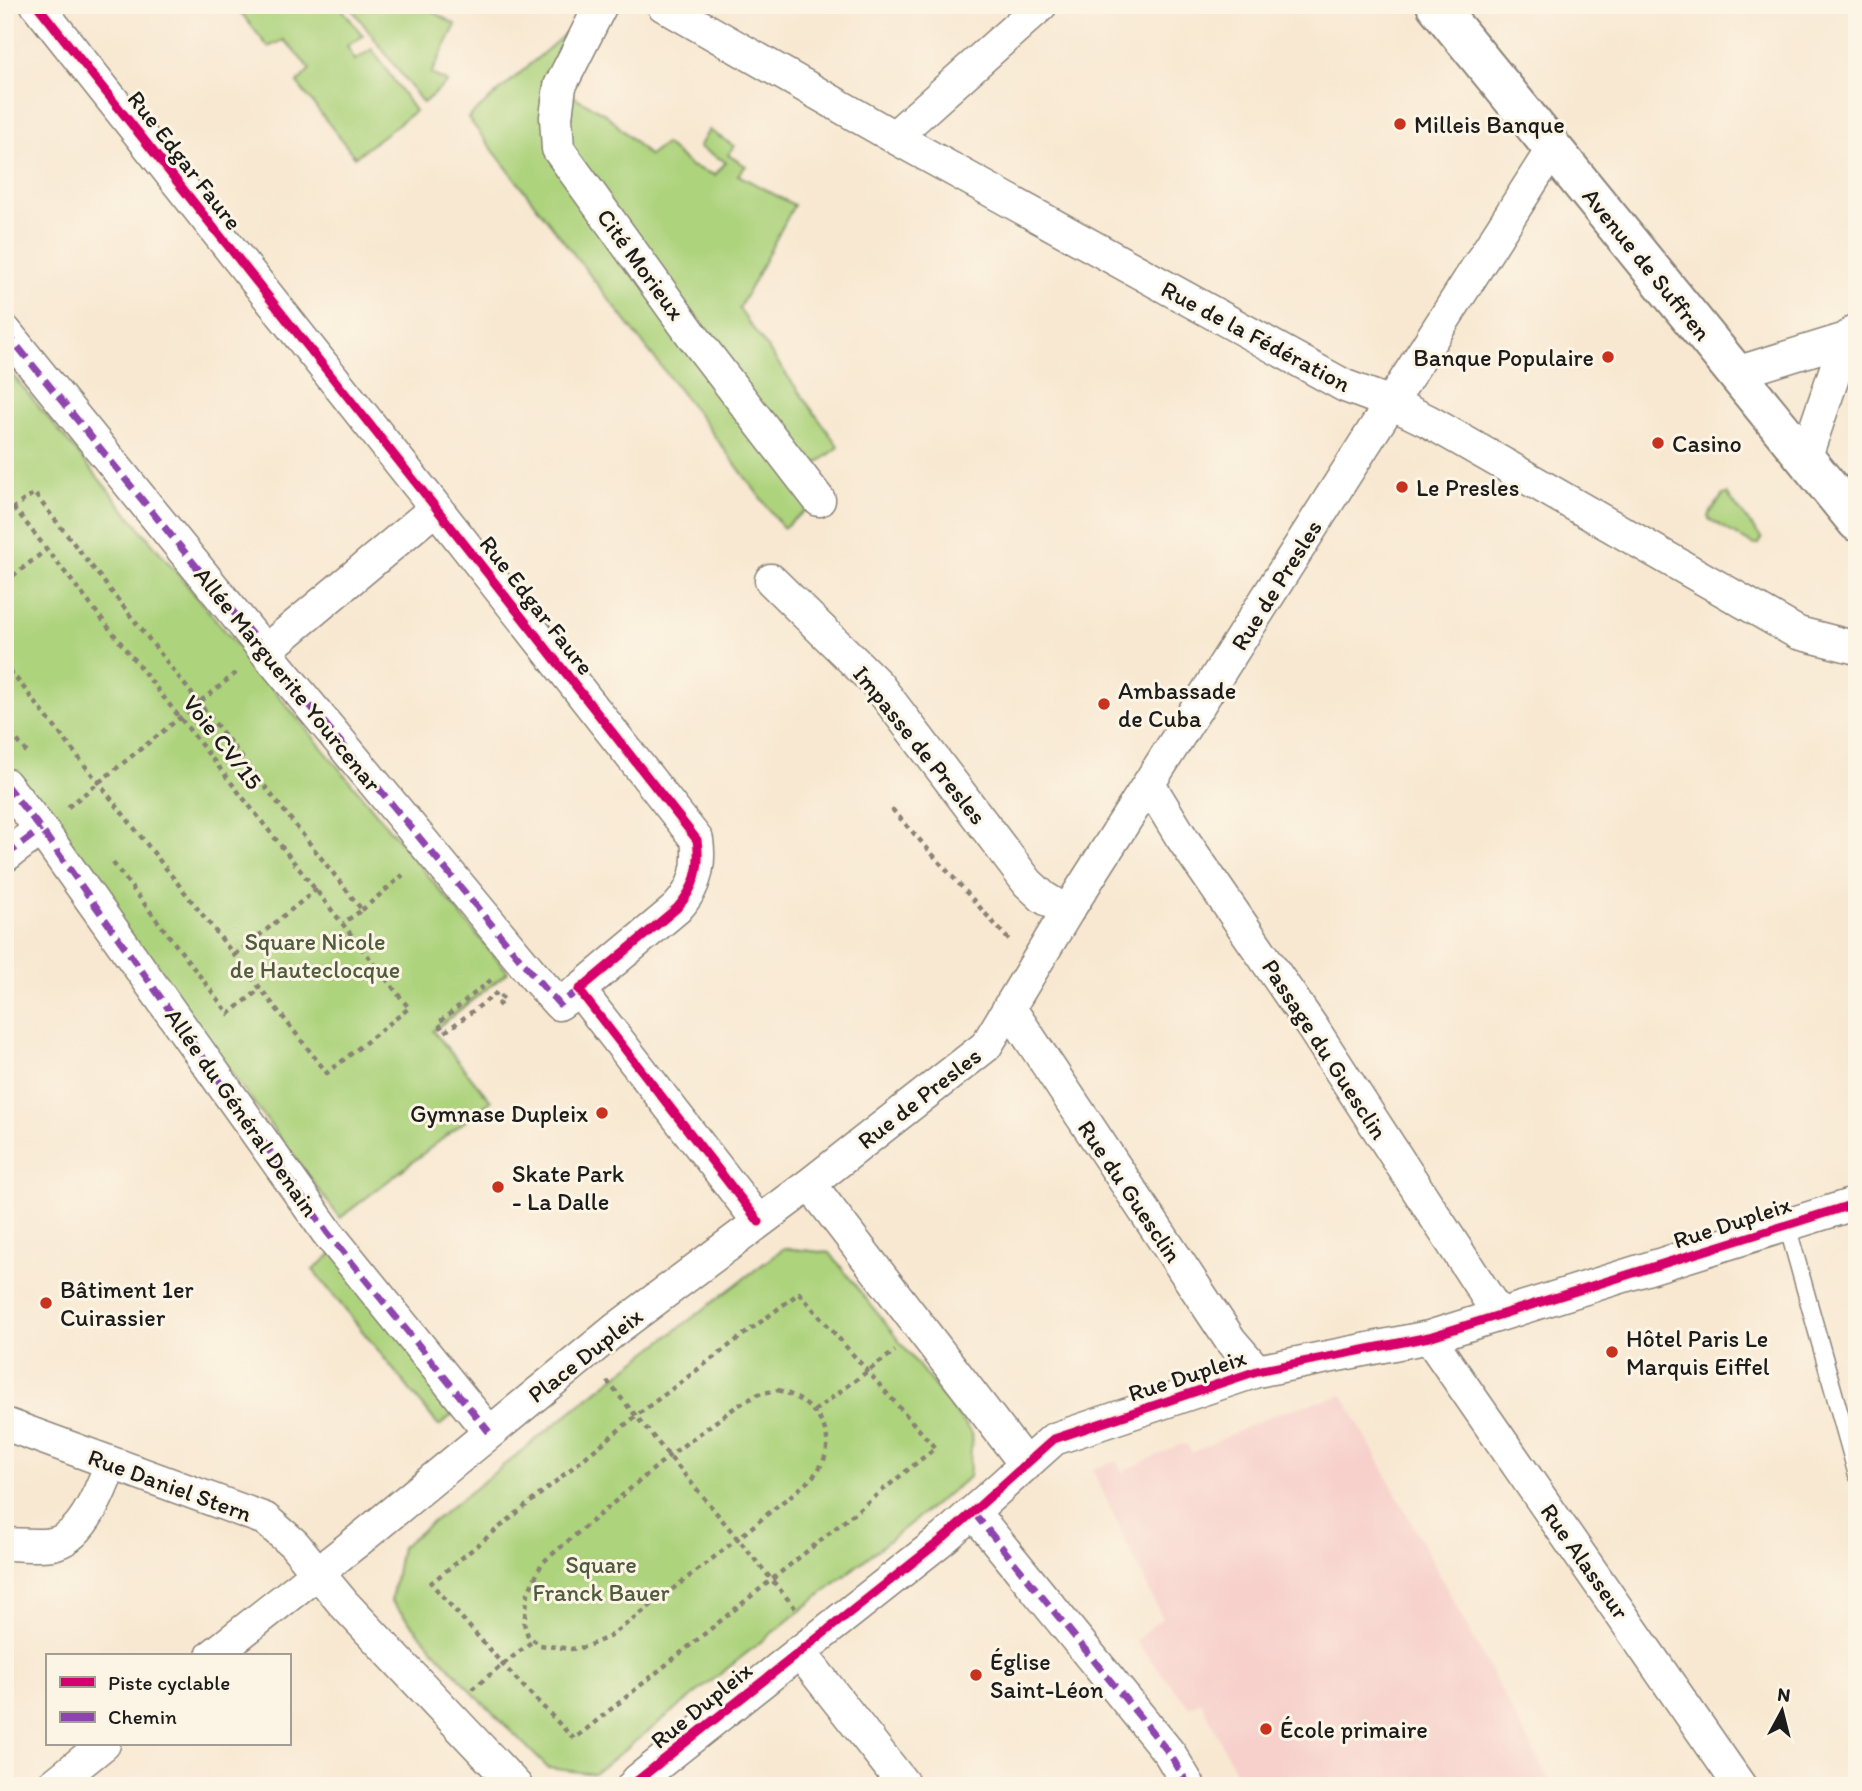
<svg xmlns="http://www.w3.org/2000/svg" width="1862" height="1791" font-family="Itim,sans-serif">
  <rect width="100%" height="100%" fill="#fcf5e5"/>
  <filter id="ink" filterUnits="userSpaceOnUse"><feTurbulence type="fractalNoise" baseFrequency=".0143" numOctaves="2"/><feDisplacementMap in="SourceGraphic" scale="14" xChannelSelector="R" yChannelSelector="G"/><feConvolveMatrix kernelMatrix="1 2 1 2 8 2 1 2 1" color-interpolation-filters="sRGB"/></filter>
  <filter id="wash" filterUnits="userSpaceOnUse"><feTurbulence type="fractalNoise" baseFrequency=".00686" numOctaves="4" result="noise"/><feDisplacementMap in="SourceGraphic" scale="28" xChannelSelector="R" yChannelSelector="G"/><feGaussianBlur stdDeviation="1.57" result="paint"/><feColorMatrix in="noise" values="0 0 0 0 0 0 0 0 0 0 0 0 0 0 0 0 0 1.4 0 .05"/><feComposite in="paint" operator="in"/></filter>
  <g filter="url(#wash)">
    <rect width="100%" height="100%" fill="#f8e8d1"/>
    <path fill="#f7d0cc" d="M1343 1395 1382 1467 1552 1786H1242L1201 1701 1189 1707 1135 1641 1162 1618 1092 1469 1117 1461 1122 1472 1181 1444 1187 1445 1192 1453 1274 1414Z"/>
    <path fill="#add37d" stroke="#64784c" stroke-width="2" d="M235 5H339L363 36 347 46 355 60 372 49 415 111 355 157 297 83 310 69 284 40 268 47Z
      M349 5H421L456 25 431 74 448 82 423 103Z
      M585 17 569 94 607 115 649 156 665 144 691 166 715 175 726 162 699 147 709 130 734 146 728 155 746 166 738 175 794 205 739 309 839 447 804 473 814 504 783 528 701 418 468 118Z
      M12 374 508 972 433 1031 491 1101 340 1218 64 850 5 776V380Z
      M1727 494 1762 539 1759 544 1754 545 1709 519 1708 516 1723 495Z
      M339 1248 465 1404 439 1426 313 1270Z
      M784 1248 830 1253 972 1434 969 1477 594 1774 548 1768 470 1690 391 1601 401 1547 608 1382Z"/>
  </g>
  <g filter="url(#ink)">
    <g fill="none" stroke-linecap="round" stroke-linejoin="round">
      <defs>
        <path id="lane" d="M1787 1225 1857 1475"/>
        <path id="street" d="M37 5 436 508 697 840C701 867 695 888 677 908L579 990 759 1222
          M601 5 560 86 556 117 558 149 692 335 819 500
          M663 5 894 137 1345 386 1391 403 1428 421 1798 633 1857 648
          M894 137 1041 5
          M5 331 265 651 534 976 559 1004 579 990
          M1736 373 1846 339 1857 330
          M1805 459 1846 339
          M771 580 877 684 1028 883 1043 897 1067 912
          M265 651 436 508
          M5 784 41 829 327 1232 489 1432
          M1149 784 1180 835 1312 1027 1499 1315
          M5 856 41 829
          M1009 1007 1231 1341 1257 1371
          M810 1184 986 1046 1067 912 1553 148
          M1429 1337 1740 1786
          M5 1424 265 1519 294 1544 343 1603 516 1786
          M974 1513 1170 1754 1189 1786
          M5 1544C19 1544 43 1547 56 1543 84 1535 102 1488 111 1463
          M799 1651 905 1786
          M212 1656 359 1540 616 1329 810 1184 1026 1465
          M52 1786 104 1744
          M633 1786 638 1780 945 1537 1054 1439 1257 1371 1429 1337 1857 1203"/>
        <path id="secondary" d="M1436 5 1857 522"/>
      </defs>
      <use href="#lane" stroke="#8a8276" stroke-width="19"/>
      <use href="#street" stroke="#8a8276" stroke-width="35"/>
      <use href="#secondary" stroke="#8a8276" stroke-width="42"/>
      <path stroke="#8a8276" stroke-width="4.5" stroke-dasharray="5 5" stroke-linecap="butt" d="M5 502 19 514 409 1008 327 1073 5 664
        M12 509 34 493 362 910 343 923
        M5 582 46 550
        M5 725 28 754
        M68 807 236 673
        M892 809 1009 940
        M113 863 229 1014 260 989
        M362 910 403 875
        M235 955 317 889
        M491 980 438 1023 445 1032 498 992 504 1000 497 1006
        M799 1293 935 1448 574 1739 503 1665 431 1583 636 1416Z
        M607 1381 796 1609
        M778 1390C815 1401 845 1438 815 1474 803 1488 784 1500 770 1512 718 1556 663 1596 609 1637L585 1647 571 1649 540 1645 528 1636 524 1623 528 1593 542 1563 669 1456 737 1406 759 1394Z
        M814 1411 895 1351
        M472 1689 534 1640"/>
      <use href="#lane" stroke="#fff" stroke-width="16"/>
      <use href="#street" stroke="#fff" stroke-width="32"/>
      <use href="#secondary" stroke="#fff" stroke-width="38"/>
      <path stroke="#8e44ad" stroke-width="7" stroke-dasharray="14 7" stroke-linecap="butt" d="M5 331 265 651 534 976 559 1004 579 990
        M5 784 41 829 327 1232 489 1432
        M5 856 41 829
        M974 1513 1170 1754 1189 1786"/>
      <defs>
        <path id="cycleway" d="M37 5 436 508 697 840C701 867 695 888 677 908L579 990 759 1222
          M633 1786 638 1780 945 1537 1054 1439 1257 1371 1429 1337 1857 1203"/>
      </defs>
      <use href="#cycleway" stroke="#fcf5e5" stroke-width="13"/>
      <use href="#cycleway" stroke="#d6006c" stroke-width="9"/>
    </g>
  </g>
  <g fill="#c8321e" stroke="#fcf5e5" stroke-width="2.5">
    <circle cx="1400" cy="124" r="7"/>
    <circle cx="1608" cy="357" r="7"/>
    <circle cx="1658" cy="443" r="7"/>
    <circle cx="1402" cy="487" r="7"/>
    <circle cx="1104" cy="704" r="7"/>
    <circle cx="602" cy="1113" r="7"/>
    <circle cx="498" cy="1187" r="7"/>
    <circle cx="46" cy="1303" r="7"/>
    <circle cx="1612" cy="1352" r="7"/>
    <circle cx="976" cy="1675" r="7"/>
    <circle cx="1266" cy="1729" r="7"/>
  </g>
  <g text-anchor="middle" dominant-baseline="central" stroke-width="6" stroke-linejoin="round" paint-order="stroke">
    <g font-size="24" fill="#1c1c1c" stroke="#fcf5e5" text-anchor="start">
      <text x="1414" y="124">Milleis Banque</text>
      <text x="1594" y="357" text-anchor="end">Banque Populaire</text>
      <text x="1672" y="443">Casino</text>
      <text x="1416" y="487">Le Presles</text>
      <text x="1118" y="690">Ambassade<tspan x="1118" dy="28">de Cuba</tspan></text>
      <text x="588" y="1113" text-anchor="end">Gymnase Dupleix</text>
      <text x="512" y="1173">Skate Park<tspan x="512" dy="28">- La Dalle</tspan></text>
      <text x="60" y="1289">Bâtiment 1er<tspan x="60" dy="28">Cuirassier</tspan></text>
      <text x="1626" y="1338">Hôtel Paris Le<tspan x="1626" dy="28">Marquis Eiffel</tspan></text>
      <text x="990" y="1661">Église<tspan x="990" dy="28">Saint-Léon</tspan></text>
      <text x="1280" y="1729">École primaire</text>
    </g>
    <g font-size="24" fill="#1c1c1c" stroke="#fcf5e5">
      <text transform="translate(185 160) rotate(52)">Rue Edgar Faure</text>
      <text transform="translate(641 264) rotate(54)">Cité Morieux</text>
      <text transform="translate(1647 264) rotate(51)">Avenue de Suffren</text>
      <text transform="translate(1256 336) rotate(28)">Rue de la Fédération</text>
      <text transform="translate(1276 585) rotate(-58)">Rue de Presles</text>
      <text transform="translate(537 605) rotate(52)">Rue Edgar Faure</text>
      <text transform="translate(288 679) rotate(51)">Allée Marguerite Yourcenar</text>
      <text transform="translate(223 742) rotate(52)">Voie CV/15</text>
      <text transform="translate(920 745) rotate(51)">Impasse de Presles</text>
      <text transform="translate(1325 1049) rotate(57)">Passage du Guesclin</text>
      <text transform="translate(919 1098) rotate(-38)">Rue de Presles</text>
      <text transform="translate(242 1112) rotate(55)">Allée du Général Denain</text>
      <text transform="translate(1130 1191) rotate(56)">Rue du Guesclin</text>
      <text transform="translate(1732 1222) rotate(-18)">Rue Dupleix</text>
      <text transform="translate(585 1355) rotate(-38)">Place Dupleix</text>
      <text transform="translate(1187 1375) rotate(-18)">Rue Dupleix</text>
      <text transform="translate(170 1485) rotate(20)">Rue Daniel Stern</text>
      <text transform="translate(1585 1561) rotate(55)">Rue Alasseur</text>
      <text transform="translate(701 1705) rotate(-39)">Rue Dupleix</text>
    </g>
    <g font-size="24" fill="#4f5c3e" stroke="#fcf5e5">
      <text x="315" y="941">Square Nicole<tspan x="315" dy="28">de Hauteclocque</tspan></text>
      <text x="601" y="1564">Square<tspan x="601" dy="28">Franck Bauer</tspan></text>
    </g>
  </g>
  <rect width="1862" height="1791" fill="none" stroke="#fcf5e5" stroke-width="28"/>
  <rect x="46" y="1654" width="245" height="91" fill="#fcf5e5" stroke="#a29e95" stroke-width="2"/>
  <rect x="60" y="1677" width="35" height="10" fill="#d6006c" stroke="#a29e95" stroke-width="2"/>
  <text x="108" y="1690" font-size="21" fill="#1c1c1c">Piste cyclable</text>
  <rect x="60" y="1712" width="35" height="10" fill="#8e44ad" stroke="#a29e95" stroke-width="2"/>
  <text x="108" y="1724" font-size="21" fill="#1c1c1c">Chemin</text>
  <g transform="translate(1782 1711) rotate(7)" stroke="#fcf5e5" stroke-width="5" paint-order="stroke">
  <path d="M0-5L12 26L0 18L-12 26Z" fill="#1c1c1c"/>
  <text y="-10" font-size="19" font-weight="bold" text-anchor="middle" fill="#1c1c1c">N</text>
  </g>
</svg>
